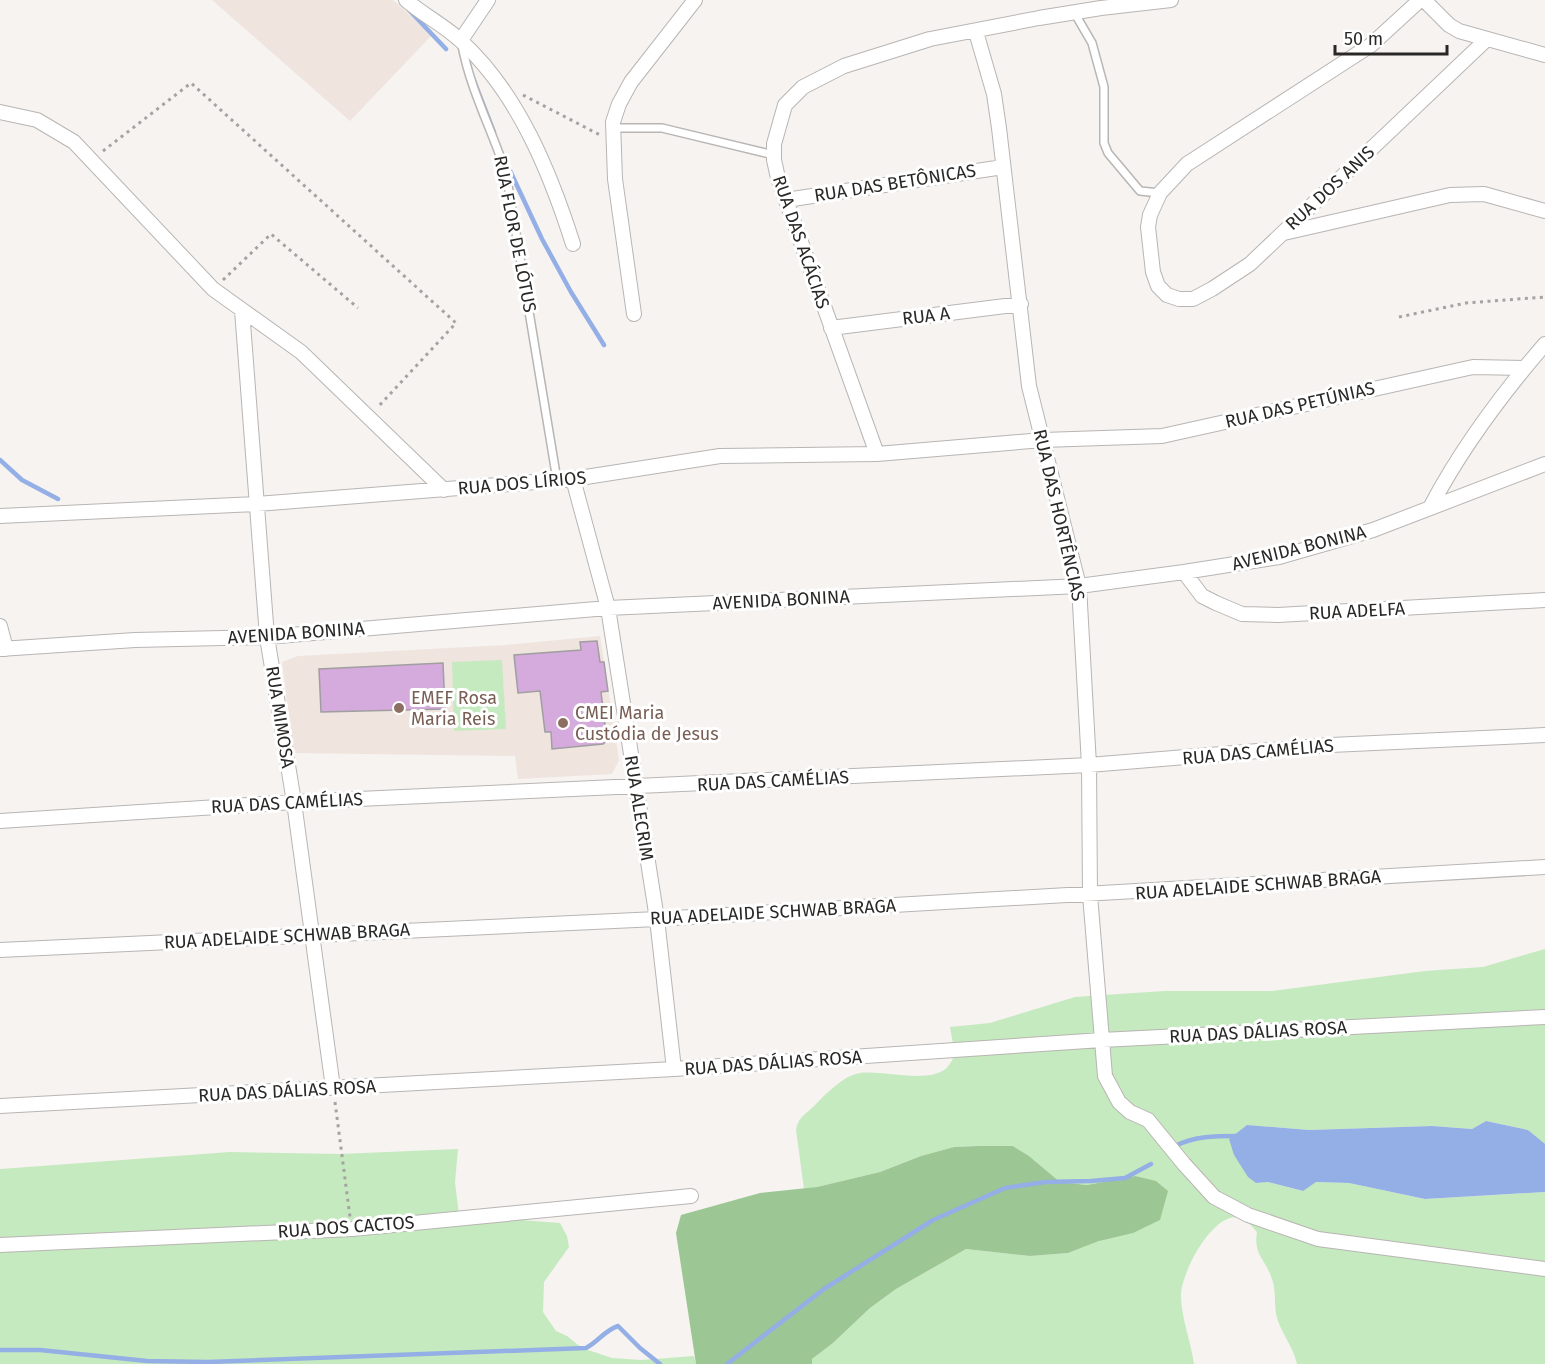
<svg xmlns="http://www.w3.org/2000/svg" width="1545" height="1364" font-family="'Fira Sans',sans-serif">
  <rect width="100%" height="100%" fill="#f6f3f1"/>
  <path fill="#efe4de" d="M212 0H393L432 35 350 121Z
    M600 636 619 760 612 774 518 779 515 756 293 753 282 662 298 656 506 645Z"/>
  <path fill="#c6eabf" d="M502 660 506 729 454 731 452 662Z
    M1545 949V1145L1528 1130 1486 1121 1472 1129 1432 1126 1309 1130 1247 1125 1234 1155 1256 1183 1268 1182 1302 1191 1315 1182 1349 1183 1425 1199 1545 1192V1364H1297C1293 1347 1284 1337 1278 1321 1273 1307 1277 1293 1272 1279 1266 1260 1253 1255 1257 1232 1253 1228 1248 1221 1243 1219 1215 1206 1181 1273 1181 1295 1181 1318 1191 1341 1194 1364H812V1359L833 1343 870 1308 896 1289 966 1249 1030 1256 1068 1253 1099 1241 1135 1176 1087 1185 1060 1182 1029 1156 1013 1146H978L954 1147 921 1156 880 1172 817 1187 804 1189 796 1130C798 1117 806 1114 815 1105 827 1093 843 1076 860 1073 882 1070 925 1083 944 1070 949 1067 952 1060 955 1055L950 1027 990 1023 1075 997 1164 991H1272L1425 971 1483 967Z
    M458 1149 455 1182 459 1215 560 1223 567 1236 569 1247 544 1282 543 1312 556 1331 567 1336 582 1348 612 1358 641 1360 694 1356 696 1364H0V1169L230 1152 340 1154Z"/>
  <path fill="#9cc693" d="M978 1146H1013L1029 1156 1060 1182 1087 1185 1135 1176 1156 1181 1168 1191 1160 1220 1133 1233 1099 1241 1068 1253 1030 1256 966 1249 896 1289 870 1308 833 1343 812 1359V1364H696L676 1233 681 1215 760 1193 817 1187 880 1172 921 1156 954 1147Z"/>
  <path fill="#94afe5" d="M1486 1121 1528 1130 1545 1144V1192L1425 1199 1349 1183 1316 1182 1303 1191 1268 1182 1256 1183 1248 1177 1234 1155 1229 1139 1247 1125 1309 1130 1432 1126 1472 1129Z"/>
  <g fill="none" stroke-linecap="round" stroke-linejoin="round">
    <path stroke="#94afe5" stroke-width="4.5" d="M409 10 446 49
      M473 78 494 132
      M505 160 542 239 571 292 604 345
      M0 460 22 480 58 499
      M1175 1146C1195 1136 1215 1136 1237 1136
      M0 1350H40L147 1361 208 1362 586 1348C598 1342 605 1330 618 1326L640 1348 660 1364
      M727 1364 824 1289 933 1220 1005 1188 1045 1182 1091 1181 1125 1178 1151 1164"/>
  </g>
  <path fill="#d5aadc" stroke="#a09ea0" stroke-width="1.5" d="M597 641 600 662H604L608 691 601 692 607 741 603 744 552 749 551 732H545L540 691 518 693 514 655 581 650 580 642Z
    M443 663 445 709 321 712 319 669Z"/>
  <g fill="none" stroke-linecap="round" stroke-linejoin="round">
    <defs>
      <path id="service" d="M1074 12 1092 43 1104 87V143L1108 153 1140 191 1160 193
        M462 45C470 89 492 130 506 173L557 480
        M612 128H662L774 155"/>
      <path id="minor" d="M406 0C423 15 444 25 461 41 518 93 550 172 573 244
        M1420 0 1371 45 1187 164 1160 193 1150 215 1148 227 1153 272 1158 286 1167 295 1179 299H1193L1212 289 1250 264 1487 39
        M1424 0 1449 25 1459 31 1545 55
        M976 32 994 94 999 128 1029 386 1079 586 1089 765 1090 895 1105 1076 1119 1102 1130 1112 1148 1120 1184 1164 1214 1197 1248 1215 1318 1239 1545 1269
        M461 40 488 0
        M0 112 37 120 74 142 213 289 301 352 444 490
        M786 200 1003 167
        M1284 233 1450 195 1484 194 1545 211
        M242 310 267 637 294 802 333 1088
        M634 314 615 179 613 122 619 104 631 82 695 0
        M831 328 1021 304
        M877 454 778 178 774 160V144L785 105 803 87 844 66 930 39 1039 18 1101 8 1171 0
        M573 479 608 608 657 919 674 1069
        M1431 506C1462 447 1501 395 1545 344
        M0 516 257 504 573 479 720 456 877 454 1043 440 1162 436 1473 367 1524 368
        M1184 572 1202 596 1216 603 1242 614 1278 615 1545 600
        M0 626 6 649
        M0 649 135 640 267 637 608 608 1079 586 1184 572 1279 557 1373 530 1545 464
        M0 821 294 802 1089 765 1331 745 1545 735
        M0 950 657 919 1545 867
        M0 1106 674 1069 1102 1040 1545 1017
        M0 1245 352 1229 691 1196"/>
    </defs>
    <use href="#service" stroke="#b8b5b3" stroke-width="10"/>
    <use href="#minor" stroke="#b8b5b3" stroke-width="16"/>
    <path stroke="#a5a3a2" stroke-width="3" stroke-dasharray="3 4.5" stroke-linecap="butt" d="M523 95 600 135
      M103 151 191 83 456 323 377 408
      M223 280 271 234 358 308
      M1399 317 1466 303 1545 297
      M335 1102 350 1217"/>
    <use href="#service" stroke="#fff" stroke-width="7"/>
    <use href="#minor" stroke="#fff" stroke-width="14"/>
  </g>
  <g fill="#8d6e63" stroke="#fff" stroke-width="2">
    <circle cx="399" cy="708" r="6"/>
    <circle cx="563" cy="723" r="6"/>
  </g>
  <g text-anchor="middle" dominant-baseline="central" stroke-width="6" stroke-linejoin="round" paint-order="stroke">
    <g font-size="18" fill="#292827" stroke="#fff">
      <text transform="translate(895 183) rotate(-9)">RUA DAS BETÔNICAS</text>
      <text transform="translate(1330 188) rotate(-43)">RUA DOS ANIS</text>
      <text transform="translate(515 234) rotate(79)">RUA FLOR DE LÓTUS</text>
      <text transform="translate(801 242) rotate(71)">RUA DAS ACÁCIAS</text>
      <text transform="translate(926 316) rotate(-7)">RUA A</text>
      <text transform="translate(1300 405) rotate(-13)">RUA DAS PETÚNIAS</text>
      <text transform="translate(522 483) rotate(-5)">RUA DOS LÍRIOS</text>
      <text transform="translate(1059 515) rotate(77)">RUA DAS HORTÊNCIAS</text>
      <text transform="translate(1299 548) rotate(-14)">AVENIDA BONINA</text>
      <text transform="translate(781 600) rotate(-3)">AVENIDA BONINA</text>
      <text transform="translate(1357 611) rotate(-3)">RUA ADELFA</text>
      <text transform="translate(296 633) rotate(-4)">AVENIDA BONINA</text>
      <text transform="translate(280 717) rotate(81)">RUA MIMOSA</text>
      <text transform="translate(1258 752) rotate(-5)">RUA DAS CAMÉLIAS</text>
      <text transform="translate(773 781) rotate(-3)">RUA DAS CAMÉLIAS</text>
      <text transform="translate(287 803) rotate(-3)">RUA DAS CAMÉLIAS</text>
      <text transform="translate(639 808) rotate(81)">RUA ALECRIM</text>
      <text transform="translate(1258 885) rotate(-4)">RUA ADELAIDE SCHWAB BRAGA</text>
      <text transform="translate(773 912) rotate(-3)">RUA ADELAIDE SCHWAB BRAGA</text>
      <text transform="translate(287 936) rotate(-3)">RUA ADELAIDE SCHWAB BRAGA</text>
      <text transform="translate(1258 1032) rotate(-3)">RUA DAS DÁLIAS ROSA</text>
      <text transform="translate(773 1063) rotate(-4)">RUA DAS DÁLIAS ROSA</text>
      <text transform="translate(287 1091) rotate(-3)">RUA DAS DÁLIAS ROSA</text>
      <text transform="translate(346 1227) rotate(-4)">RUA DOS CACTOS</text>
    </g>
    <g font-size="18" fill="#785e54" stroke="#fff" text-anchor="start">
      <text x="411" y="698">EMEF Rosa<tspan x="411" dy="21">Maria Reis</tspan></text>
      <text x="575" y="713">CMEI Maria<tspan x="575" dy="21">Custódia de Jesus</tspan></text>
    </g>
  </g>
  <path d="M1335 45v9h112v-9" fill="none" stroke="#292827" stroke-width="3"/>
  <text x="1344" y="45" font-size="18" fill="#292827" stroke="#ffffff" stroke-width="4.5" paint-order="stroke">50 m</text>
</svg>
